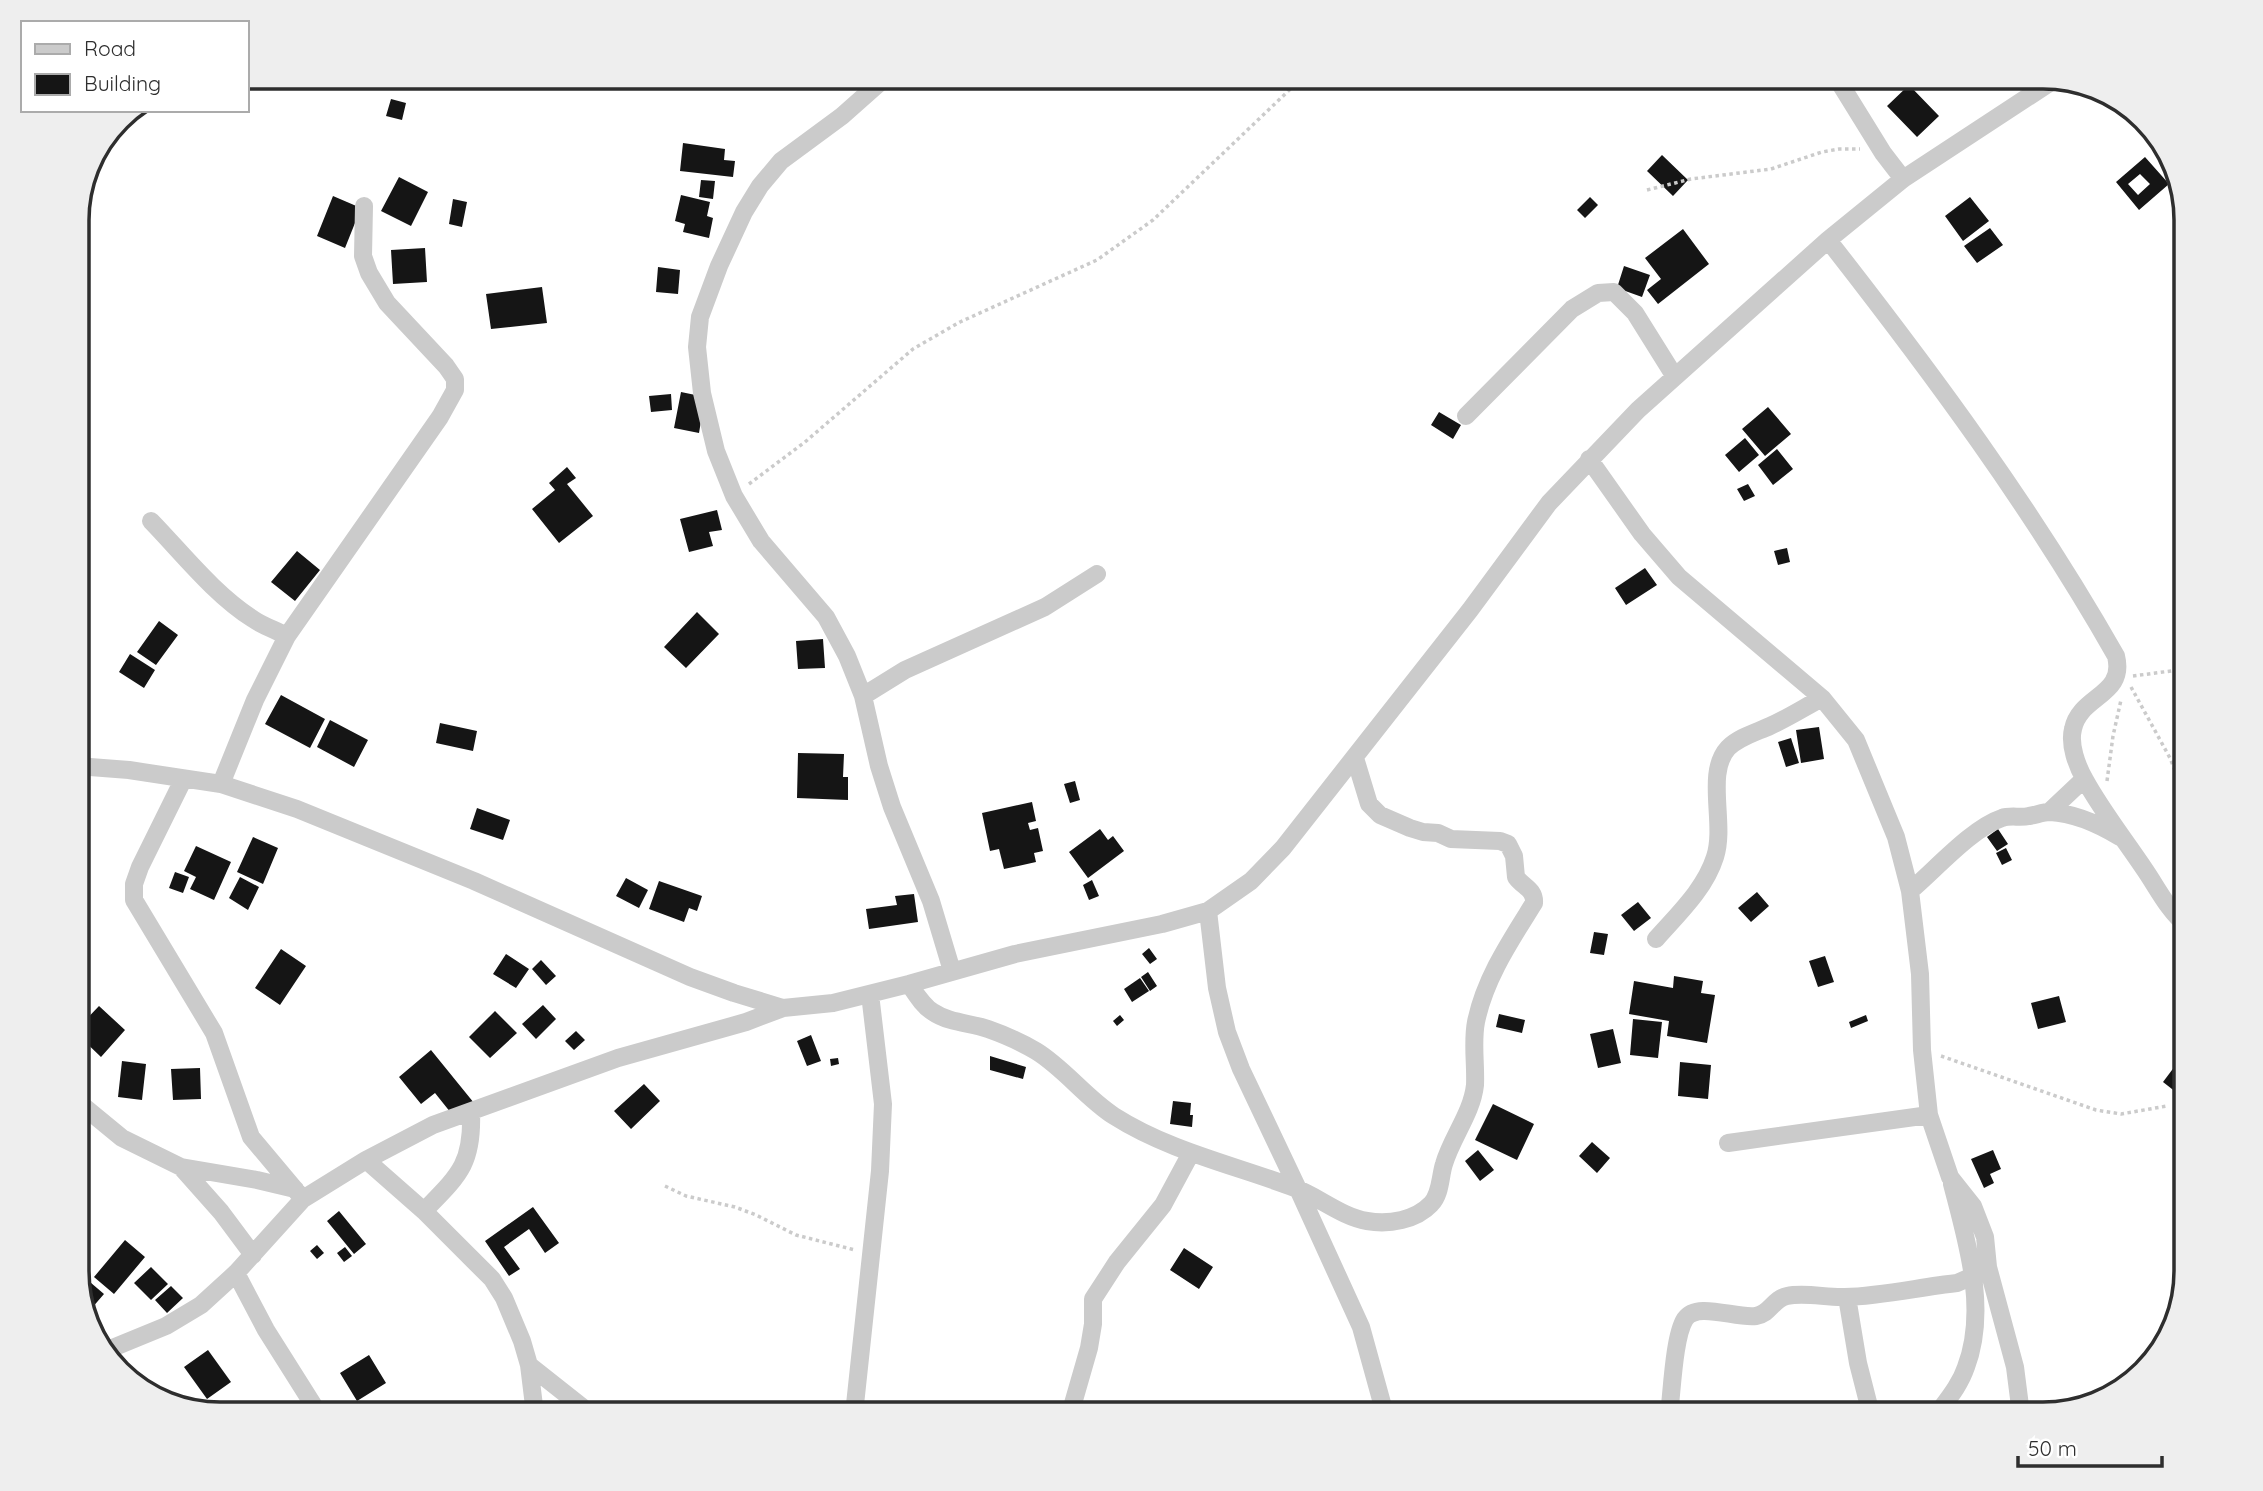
<svg xmlns="http://www.w3.org/2000/svg" width="2263" height="1491" font-family="Quicksand,sans-serif">
  <rect width="100%" height="100%" fill="#fff"/>
  <path fill="#151515" fill-rule="evenodd" d="M1909 85 1939 116 1917 137 1887 106Z
    M391 99 406 103 402 120 386 116Z
    M683 143 725 149 724 160 735 161 733 177 680 171Z
    M1662 155 1688 180 1673 196 1647 171Z
    M2145 157 2169 184 2139 210 2116 182ZM2140 174 2150 184 2138 195 2128 184Z
    M399 177 428 192 411 226 381 211Z
    M701 180 715 181 713 199 699 197Z
    M681 195 710 202 707 216 713 218 709 238 683 232 685 224 675 221Z
    M333 196 361 208 345 248 317 236Z
    M1590 197 1598 205 1585 218 1577 210Z
    M1970 197 1989 221 1963 241 1945 216Z
    M453 199 467 202 462 227 449 224Z
    M1990 228 2003 245 1977 263 1964 246Z
    M1683 229 1709 264 1658 304 1647 290 1661 279 1645 258Z
    M425 248 427 282 393 284 391 250Z
    M1624 266 1650 275 1642 297 1617 288Z
    M658 267 680 270 678 294 656 292Z
    M542 287 547 323 491 329 486 294Z
    M681 392 705 397 699 433 674 428Z
    M671 394 672 410 651 412 649 396Z
    M1768 407 1791 434 1765 456 1742 429Z
    M1439 412 1461 425 1453 439 1431 425Z
    M1745 438 1759 455 1739 472 1725 455Z
    M1777 449 1793 469 1773 485 1758 465Z
    M567 467 576 478 567 484 593 516 559 543 532 509 555 490 549 483Z
    M1748 484 1755 496 1744 501 1737 489Z
    M717 510 722 530 709 532 713 546 689 552 680 519Z
    M1787 548 1790 562 1778 565 1774 551Z
    M297 551 320 570 295 601 271 582Z
    M1645 568 1657 585 1626 605 1615 588Z
    M697 612 719 634 686 668 664 647Z
    M159 621 178 635 156 665 137 652Z
    M823 639 825 668 798 669 796 641Z
    M130 654 155 670 144 688 119 672Z
    M281 695 325 719 310 748 265 724Z
    M330 720 368 740 354 767 317 747Z
    M440 723 477 731 473 751 436 743Z
    M1819 727 1824 759 1801 763 1796 730Z
    M1791 738 1799 763 1786 767 1778 742Z
    M798 753 844 754 843 777H848V800L797 798Z
    M1075 781 1080 800 1070 803 1064 784Z
    M1032 802 1036 821 1028 823 1030 830 1038 828 1043 851 1034 853 1036 862 1004 869 999 849 990 851 982 813Z
    M477 808 510 820 503 840 470 829Z
    M1100 829 1108 840 1113 836 1124 851 1088 878 1069 852Z
    M1998 829 2008 844 1997 851 1987 837Z
    M253 837 278 848 263 884 237 872Z
    M196 846 231 862 214 900 190 889 196 877 184 871Z
    M2006 848 2012 860 2002 865 1996 853Z
    M175 872 189 877 183 893 169 888Z
    M240 877 259 887 248 910 229 898Z
    M626 878 648 890 639 908 616 896Z
    M1092 880 1099 896 1089 900 1083 885Z
    M659 881 702 896 697 911 689 908 684 922 649 909Z
    M1757 892 1769 906 1751 922 1738 908Z
    M914 894 918 922 869 929 866 909 897 905 895 896Z
    M1638 902 1651 918 1634 931 1621 915Z
    M1594 932 1608 934 1604 955 1590 953Z
    M1149 948 1157 959 1150 964 1142 954Z
    M281 949 306 966 280 1005 255 988Z
    M506 954 529 969 516 988 493 974Z
    M1825 956 1834 982 1818 987 1809 961Z
    M541 960 556 976 546 985 532 969Z
    M1148 972 1157 986 1150 991 1141 977Z
    M1674 976 1703 981 1701 993 1715 995 1707 1043 1667 1036 1669 1021 1629 1014 1634 981 1673 988Z
    M1140 978 1149 991 1132 1002 1124 989Z
    M2059 996 2066 1022 2038 1029 2031 1003Z
    M543 1005 556 1019 536 1039 522 1024Z
    M99 1006 125 1030 101 1057 77 1034V1029Z
    M495 1011 517 1033 490 1058 469 1037Z
    M1499 1014 1525 1020 1522 1033 1496 1027Z
    M1120 1015 1124 1020 1117 1026 1113 1021Z
    M1866 1015 1868 1021 1851 1028 1849 1022Z
    M1633 1019 1662 1022 1658 1058 1630 1055Z
    M1613 1029 1621 1063 1598 1068 1590 1034Z
    M576 1031 585 1040 574 1050 565 1041Z
    M811 1035 821 1061 807 1066 797 1041Z
    M431 1050 474 1103 455 1118 435 1093 421 1104 399 1077Z
    M990 1056 1026 1067 1023 1079 990 1070Z
    M838 1058 839 1064 831 1066 830 1059Z
    M122 1061 146 1064 142 1100 118 1097Z
    M1680 1062 1711 1065 1708 1099 1678 1096Z
    M2175 1066 2186 1074V1100L2163 1082Z
    M200 1068 201 1099 173 1100 171 1069Z
    M644 1084 660 1101 631 1129 614 1111Z
    M1173 1101 1191 1103 1190 1115H1193L1192 1127 1170 1124Z
    M1493 1104 1534 1124 1517 1160 1475 1140Z
    M1592 1142 1610 1158 1597 1173 1579 1156Z
    M1478 1150 1494 1170 1480 1181 1465 1161Z
    M1993 1150 2001 1169 1990 1174 1994 1183 1984 1188 1971 1159Z
    M533 1207 559 1243 545 1253 529 1229 504 1247 520 1269 509 1276 485 1241Z
    M339 1211 366 1244 354 1254 327 1221Z
    M125 1240 145 1257 114 1294 94 1277Z
    M317 1245 324 1253 317 1259 310 1251Z
    M345 1247 352 1256 344 1262 337 1253Z
    M1184 1248 1213 1267 1199 1289 1170 1270Z
    M151 1267 168 1284 151 1300 134 1283Z
    M77 1271 104 1294 91 1309 85 1304 77 1279Z
    M171 1286 183 1298 167 1313 155 1300Z
    M208 1350 231 1382 207 1399 184 1367Z
    M369 1355 386 1383 357 1401 340 1373Z
    M1505 1409 1528 1412V1414H1504Z"/>
  <g fill="none" stroke-linecap="round" stroke-linejoin="round">
    <path stroke="#cbcbcb" stroke-width="3.5" stroke-dasharray="3.5 3.5" stroke-linecap="butt" d="M1647 190 1691 179 1771 169 1822 152 1839 149H1860
      M749 484 805 442 913 349 960 322 1097 260 1153 220 1303 77
      M2133 676 2186 669
      M2131 687 2170 758 2186 798
      M2107 781 2113 736 2121 700
      M1941 1056 2096 1110 2121 1114 2167 1106
      M665 1186 686 1196 735 1207 756 1215 796 1235 855 1250"/>
    <path stroke="#cbcbcb" stroke-width="18" d="M886 77 842 116 781 161 760 186 744 212 719 266 700 317 697 347 702 393 716 451 734 496 761 541 826 617 847 656 863 696 879 766 892 807 931 901 952 971
      M1836 77 1883 153 1903 179
      M78 211 81 212
      M1828 240C1932 373 2032 508 2116 656 2126 696 2080 695 2073 729 2069 745 2077 766 2085 780 2102 811 2125 840 2145 870 2158 889 2168 910 2186 925
      M1466 416 1572 309 1598 293 1614 292 1635 313 1675 377
      M1589 459 1642 534 1679 577 1822 698 1856 740 1896 837 1910 891 1920 974 1922 1050 1929 1115 1950 1177 1973 1206 1985 1237 1988 1267 2015 1367 2021 1414
      M151 521C183 554 214 594 253 619 263 626 276 630 287 636
      M863 696 905 670 1045 607 1097 574
      M77 766 129 770 221 784 297 809 474 881 690 977 734 993 783 1008 833 1003 909 984 1015 954 1162 924 1208 911 1251 881 1283 848 1470 610 1549 503 1638 410 1828 240 1903 179 2054 80
      M183 780 140 867 134 884V900L214 1033 251 1137 303 1199
      M221 784 255 700 287 636 440 417 455 390V379L446 366 387 303 369 273 363 256 364 206
      M2049 812 2084 779
      M1910 891C1936 869 1972 828 2002 818 2010 815 2020 818 2029 816 2036 815 2043 812 2050 812 2074 813 2100 825 2120 837
      M1208 911 1217 988 1227 1032 1241 1069 1298 1189 1361 1327 1385 1414
      M1656 939C1678 914 1705 889 1715 857 1726 824 1705 773 1728 748 1739 737 1757 732 1770 726 1788 718 1805 707 1822 698
      M909 984C916 994 923 1006 933 1012 949 1023 971 1023 988 1029 1005 1035 1021 1042 1036 1051 1064 1068 1086 1098 1114 1116 1169 1151 1234 1165 1295 1188 1319 1197 1342 1217 1367 1221 1389 1225 1416 1220 1431 1204 1441 1194 1440 1176 1444 1164 1452 1137 1472 1113 1475 1085 1476 1064 1472 1042 1476 1022 1485 978 1511 940 1534 903 1535 889 1523 887 1516 877L1514 856 1508 844 1500 841 1451 839 1438 833 1423 832 1410 828 1380 815 1369 804 1355 758
      M77 1101 122 1138 181 1167 257 1180 295 1189
      M1728 1143 1929 1115
      M366 1160 424 1211 492 1279 504 1298 522 1341 529 1365 591 1414
      M181 1167 221 1212 253 1255
      M424 1211C459 1175 473 1164 471 1112
      M236 1273 266 1330 319 1414
      M1847 1297 1858 1363 1871 1414
      M105 1351 166 1326 201 1305 236 1273 303 1199 366 1160 433 1125 618 1058 746 1022 783 1008
      M529 1365 535 1414
      M854 1414 880 1171 883 1104 870 994
      M1070 1414 1089 1348 1093 1324V1299L1117 1262 1163 1205 1191 1153
      M1669 1414C1672 1392 1674 1336 1685 1319 1697 1301 1736 1319 1756 1316 1770 1314 1773 1299 1787 1296 1805 1292 1827 1298 1845 1297 1882 1296 1920 1287 1957 1283L1973 1276 1988 1267
      M1937 1414C1948 1399 1960 1385 1966 1367 1988 1309 1967 1242 1952 1184"/>
  </g>
  <path d="M0 0H2263V1491H0ZM220 89H2043A131 131 0 0 1 2174 220V1271A131 131 0 0 1 2043 1402H220A131 131 0 0 1 89 1271V220A131 131 0 0 1 220 89Z" fill="#eee" fill-rule="evenodd"/>
  <path fill="none" stroke="#2e2e2e" stroke-width="3.5" d="M220 89H2043A131 131 0 0 1 2174 220V1271A131 131 0 0 1 2043 1402H220A131 131 0 0 1 89 1271V220A131 131 0 0 1 220 89Z"/>
  <rect x="21" y="21" width="228" height="91" fill="#ffffff" stroke="#ababab" stroke-width="2"/>
  <rect x="35" y="44" width="35" height="10" fill="#cbcbcb" stroke="#ababab" stroke-width="2"/>
  <text x="84" y="56" font-size="21" fill="#2e2e2e">Road</text>
  <rect x="35" y="74" width="35" height="21" fill="#151515" stroke="#ababab" stroke-width="2"/>
  <text x="84" y="91" font-size="21" fill="#2e2e2e">Building</text>
  <path d="M2018 1456v10h144v-10" fill="none" stroke="#2e2e2e" stroke-width="3.5"/>
  <text x="2028" y="1456" font-size="21" fill="#2e2e2e" stroke="#ffffff" stroke-width="5" paint-order="stroke">50 m</text>
</svg>
